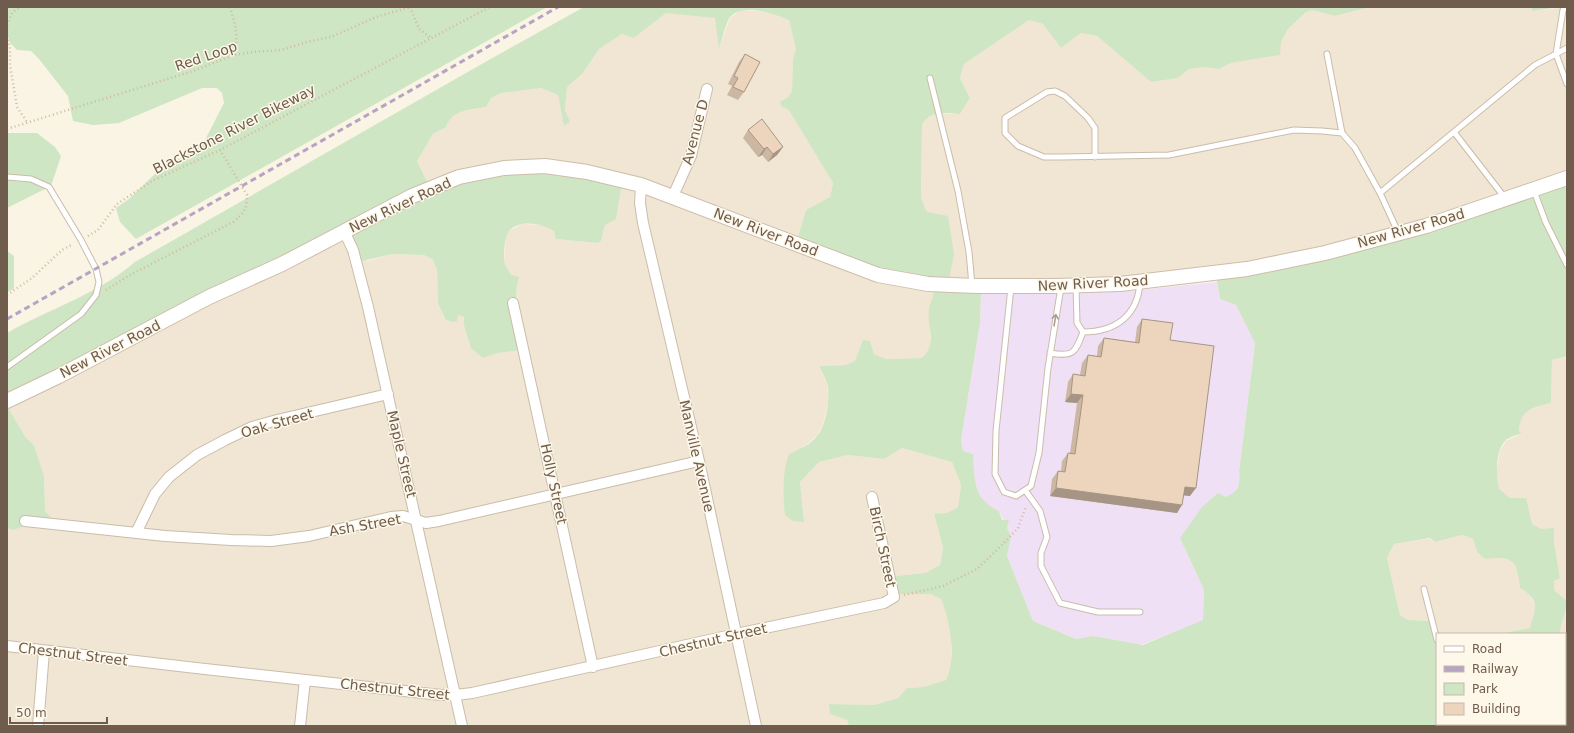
<svg xmlns="http://www.w3.org/2000/svg" width="1574" height="733" font-family="'DejaVu Sans',sans-serif">
  <rect width="100%" height="100%" fill="#faf4e4"/>
  <path fill="#f1e6d3" d="M1370 7H1530L1533 11 1567 7V178L1422 228 1216 275 948 284 927 212 921 198 922 124 926 118 935 113 960 114 970 98 960 78 964 64 1029 20 1043 24 1061 48 1081 33 1097 36 1151 82 1178 78 1189 69 1205 67 1219 69 1231 63 1279 55 1281 42 1288 29 1306 12 1312 10 1335 16Z
    M741 10 773 12 789 19 796 49 793 58 792 91 788 97 780 102 781 106 789 109 833 183 830 197 806 210 797 240 936 284 929 311 931 344 928 352 922 358 886 359 874 354 870 341 855 361 847 365 819 366 827 384 829 400 823 424 818 435 801 449 789 454 804 522 800 482 819 462 848 455 884 459 902 448 952 462 961 485 958 507 947 513 934 515 943 548 940 565 925 573 896 576 898 594H930L941 599 945 610 951 633V670L946 680 923 687 907 688 898 698 874 705 830 704V714L847 720 849 726H7V528L13 530 29 524 45 511 44 476 34 445 26 438 7 406 51 381 349 236 367 261 393 254 424 255 432 259 437 269 438 304 446 320 453 322 458 315 464 317V325L483 358 498 353 528 349 519 312 516 284 504 262 506 238 509 231 522 224 544 225 554 231 557 239 598 243 601 241 605 225 430 188 417 161 433 134 446 127 448 121 458 112 486 107 491 98 501 93 541 88 558 95 564 125 570 122 565 110 567 87 583 73 599 49 622 34 634 38 666 13 696 15 716 18 719 48 730 18Z
    M1567 356V601L1554 590V581L1560 577 1554 542V529H1542L1532 524 1510 498 1498 489 1496 474 1500 451 1506 441 1522 433 1519 431 1520 419 1528 410 1551 403 1552 360Z
    M1462 535 1473 539 1477 552 1511 560 1518 572 1520 588 1530 594 1536 609 1531 628 1504 633V634H1437V650L1433 621 1408 620 1400 615 1387 558 1394 544 1427 539H1430L1435 542Z
    M1567 609V650L1565 646V634H1560V624Z"/>
  <path fill="#f0e0f6" d="M1217 282 1220 299 1236 305 1255 342 1239 472 1240 482 1233 494 1226 497 1180 538 1204 590 1203 621 1141 645 1093 636 1076 639 1033 621 1007 556 1011 536 999 511 988 506 975 488 973 454 963 451 961 440 980 323 981 293 1130 291Z"/>
  <path fill="#cee6c3" d="M7 7H547L136 239 120 222 116 208 129 199 160 169 192 152 205 140 224 103 222 93 217 88H202L119 123 93 125 73 121 68 96 39 59 31 51 17 50 10 43 7 33Z
    M584 7H1370L1335 16 1312 10 1306 12 1288 29 1281 42 1280 55 1231 63 1219 69 1205 67 1189 69 1178 78 1151 82 1097 36 1081 33 1061 48 1043 24 1029 20 964 64 960 78 970 98 960 114C945 113 931 110 922 124L921 198 927 212 948 216 954 254 948 284 981 289 980 323 961 440 963 451 973 454C975 480 972 498 999 511L1002 520H1009L1007 528 1011 536 1007 556 1033 621 1076 639 1093 636 1143 645 1203 620 1204 590 1180 538 1202 507 1218 493 1226 497C1238 492 1241 484 1239 472L1255 343 1236 305 1220 299 1216 275 1302 258 1567 178V356L1552 360 1551 403C1531 409 1521 408 1519 431L1522 433C1517 435 1509 437 1505 441 1495 452 1496 476 1499 489L1510 498H1526L1532 524 1542 529 1554 528V542L1560 578 1554 581V590L1567 601C1567 614 1560 620 1560 634H1504V633L1530 628C1536 608 1540 599 1520 588 1517 559 1512 556 1485 559L1477 552 1473 539 1462 535 1435 542 1430 538 1394 544 1387 558 1400 615 1408 620 1433 621 1436 623 1437 724H1509L1506 726H849L847 720 830 714 829 704 874 705 898 698 907 688 923 687 946 680C957 656 950 622 941 599L930 594H898L895 577 896 576 925 573 940 565 943 548 934 514 947 513 958 507 961 485 952 462 902 448 884 459 848 455 819 462 800 482 804 522 793 521 785 515C783 495 782 473 789 454 799 450 811 444 818 435 826 425 831 396 827 383 825 378 822 372 819 366L846 365 855 361 863 340 870 341 874 354 886 359 922 358C939 341 926 328 929 309 931 301 934 293 936 284L880 273 797 240 806 210 830 197 833 183 789 110 781 106 780 102 788 97 792 91 793 58 796 49 789 20C774 13 743 3 730 17 726 23 721 42 719 49L715 18 666 13 634 38 622 34 599 49 583 73 567 87 565 110 570 122 564 126 558 95 541 88 501 93 491 98 486 107C471 110 452 109 446 127L433 134 417 161 430 188 459 180 550 169 622 182 616 219 605 225 601 241 598 243 556 239 554 231C542 224 522 219 510 230 504 236 504 253 504 261 505 265 509 271 511 275L519 277C515 288 516 306 521 316L528 349 498 353 483 358 471 348 464 325V317L458 315 457 321 453 322 446 320 438 304 437 269 432 259 424 255 393 254 362 261 359 250 349 236 344 235 7 406 26 438 34 445 44 476 45 511 56 523 29 525 13 530 7 528V333C49 309 98 294 135 262L487 61Z
    M1530 7H1559L1533 11Z
    M7 133H37L55 147 61 156 51 186 7 208Z
    M7 251 14 256V289L7 292Z
    M1565 646 1567 650V686L1565 687Z"/>
  <g fill="none" stroke-linecap="round" stroke-linejoin="round">
    <defs>
      <path id="lane" d="M1327 54 1342 133
        M1556 54 1563 10 1567 7
        M1556 54 1567 48
        M930 78 958 191 969 252 972 285
        M1454 132 1505 198
        M1095 157V128L1088 118 1065 96 1055 91 1047 92 1005 118V133L1018 146 1044 157H1062L1169 155 1294 130 1322 131 1342 133 1355 148 1380 193 1535 65 1556 54 1567 84
        M7 177 31 179 49 187 81 240 96 269 99 282 96 295 81 314 7 367
        M1534 191 1546 223 1567 265
        M1380 193 1398 232
        M1076 286 1077 323 1083 332
        M1011 287 996 431 995 474 1004 492 1016 496 1031 486 1039 453 1048 368 1061 287
        M1083 332C1115 332 1138 316 1140 282
        M1050 353C1074 357 1075 353 1083 332
        M1025 490 1040 511 1047 537 1041 553V566L1060 603 1098 612H1140
        M1424 589 1437 640
        M1565 687 1567 686
        M1452 724V726
        M1507 726 1510 724"/>
      <path id="street" d="M641 185 640 203 643 223 699 461 756 726
        M673 196 691 156 707 89
        M344 231 353 250 368 307 462 726
        M513 303 593 667
        M25 521 165 536 231 540 271 541 309 536 391 517 403 516 426 523 439 521 699 461
        M136 533 155 494 169 477 197 455 225 440 252 427 277 420 388 394
        M7 646 196 668 441 695H456L472 693 736 634 884 603 894 597 872 497
        M38 726 44 651
        M300 726 305 680"/>
      <path id="secondary" d="M7 401 59 376 209 297 282 264 412 196 459 177 504 168 545 166 587 172 641 185 878 275 928 284 976 286H1056L1120 284 1247 269 1325 253 1426 226 1567 178"/>
    </defs>
    <use href="#lane" stroke="#cabcab" stroke-width="7"/>
    <use href="#street" stroke="#cabcab" stroke-width="12"/>
    <use href="#secondary" stroke="#cdbdaa" stroke-width="16"/>
    <path stroke="#d2b9a1" stroke-width="2.5" stroke-dasharray="1 3" stroke-linecap="butt" d="M230 7C235 23 239 38 234 55
      M410 7 419 29 431 38
      M7 25 12 13 19 7
      M7 36 10 47V65L17 107 27 122
      M7 129 193 71 234 55 252 52 281 50 307 42 331 37 376 17 410 7
      M88 236 98 230 117 204 152 181 220 150 490 7
      M106 290 130 275 233 222C244 213 247 210 247 195L220 150
      M7 295 32 278 62 250 73 244
      M904 595 943 586 977 569 1005 542 1018 528 1026 506"/>
    <use href="#lane" stroke="#fff" stroke-width="5"/>
    <use href="#street" stroke="#fff" stroke-width="10"/>
    <use href="#secondary" stroke="#fff" stroke-width="14"/>
    <path stroke="#b7a3c2" stroke-width="3" stroke-dasharray="6 4" stroke-linecap="butt" d="M7 319 558 7"/>
  </g>
  <path fill="#ccb7a3" d="M745 54 744 92 738 100 727 95 732 86 728 84 739 62Z
    M748 130 783 147 777 155 768 162 762 155 758 157 743 138Z
    M1142 319 1170 340 1190 496 1184 495 1177 513 1050 496 1052 479 1058 471H1061L1062 461 1068 453H1070L1077 403 1065 402 1068 382 1073 374 1080 375 1082 363 1088 355 1097 356 1098 346 1104 338 1135 342 1137 327Z"/>
  <path fill="#a69584" d="M767 147 762 155 758 157 764 149Z
    M783 147 777 155 768 162 773 154Z
    M1071 394 1083 395 1077 403 1065 402Z
    M1185 487 1196 488 1190 496 1179 495Z
    M1056 488 1182 505 1177 513 1050 496Z"/>
  <path fill="#edd5bd" stroke="#a69584" d="M745 54 760 62 744 92 733 87 738 78 734 76Z
    M762 119 783 147 773 154 767 147 764 149 748 130Z
    M1142 319 1173 323 1170 340 1214 346 1196 488 1185 487 1182 505 1056 488 1058 471 1065 472 1068 453 1075 454 1083 395 1071 394 1073 374 1085 376 1088 355 1101 357 1104 338 1139 343Z"/>
  <defs><path id="oneway-shaft" d="M-6 0H5M1.5-3L5.5 0L1.5 3" fill="none" stroke-width="1.6" stroke-linecap="round" stroke-linejoin="round"/></defs>
  <use stroke="#a99d94" href="#oneway-shaft" transform="translate(1055 320) rotate(-81)"/>
  <g text-anchor="middle" dominant-baseline="central" stroke-width="3" stroke-linejoin="round" paint-order="stroke">
    <g font-size="14" fill="#705c4c" stroke="#fdf8e9">
      <text transform="translate(206 56) rotate(-19)">Red Loop</text>
      <text transform="translate(234 129) rotate(-27)">Blackstone River Bikeway</text>
      <text transform="translate(695 132) rotate(-75)">Avenue D</text>
      <text transform="translate(400 205) rotate(-25)">New River Road</text>
      <text transform="translate(1411 228) rotate(-16)">New River Road</text>
      <text transform="translate(766 232) rotate(21)">New River Road</text>
      <text transform="translate(1093 283) rotate(-3)">New River Road</text>
      <text transform="translate(110 349) rotate(-27)">New River Road</text>
      <text transform="translate(277 423) rotate(-16)">Oak Street</text>
      <text transform="translate(402 454) rotate(77)">Maple Street</text>
      <text transform="translate(697 456) rotate(77)">Manville Avenue</text>
      <text transform="translate(554 484) rotate(78)">Holly Street</text>
      <text transform="translate(365 525) rotate(-10)">Ash Street</text>
      <text transform="translate(883 547) rotate(78)">Birch Street</text>
      <text transform="translate(713 640) rotate(-13)">Chestnut Street</text>
      <text transform="translate(73 654) rotate(7)">Chestnut Street</text>
      <text transform="translate(395 689) rotate(6)">Chestnut Street</text>
    </g>
  </g>
  <rect width="1574" height="733" fill="none" stroke="#705c4c" stroke-width="16"/>
  <rect x="1436" y="633" width="130" height="92" fill="#fdf8e9" stroke="#c5baaa"/>
  <rect x="1444" y="646" width="20" height="6" fill="#ffffff" stroke="#c5baaa"/>
  <text x="1472" y="653" font-size="12" fill="#705c4c">Road</text>
  <rect x="1444" y="666" width="20" height="6" fill="#b7a3c2" stroke="#c5baaa"/>
  <text x="1472" y="673" font-size="12" fill="#705c4c">Railway</text>
  <rect x="1444" y="683" width="20" height="12" fill="#cee6c3" stroke="#c5baaa"/>
  <text x="1472" y="693" font-size="12" fill="#705c4c">Park</text>
  <rect x="1444" y="703" width="20" height="12" fill="#edd5bd" stroke="#c5baaa"/>
  <text x="1472" y="713" font-size="12" fill="#705c4c">Building</text>
  <path d="M10 717v6h97v-6" fill="none" stroke="#705c4c" stroke-width="2"/>
  <text x="16" y="717" font-size="12" fill="#705c4c" stroke="#fdf8e9" stroke-width="3" paint-order="stroke">50 m</text>
</svg>
